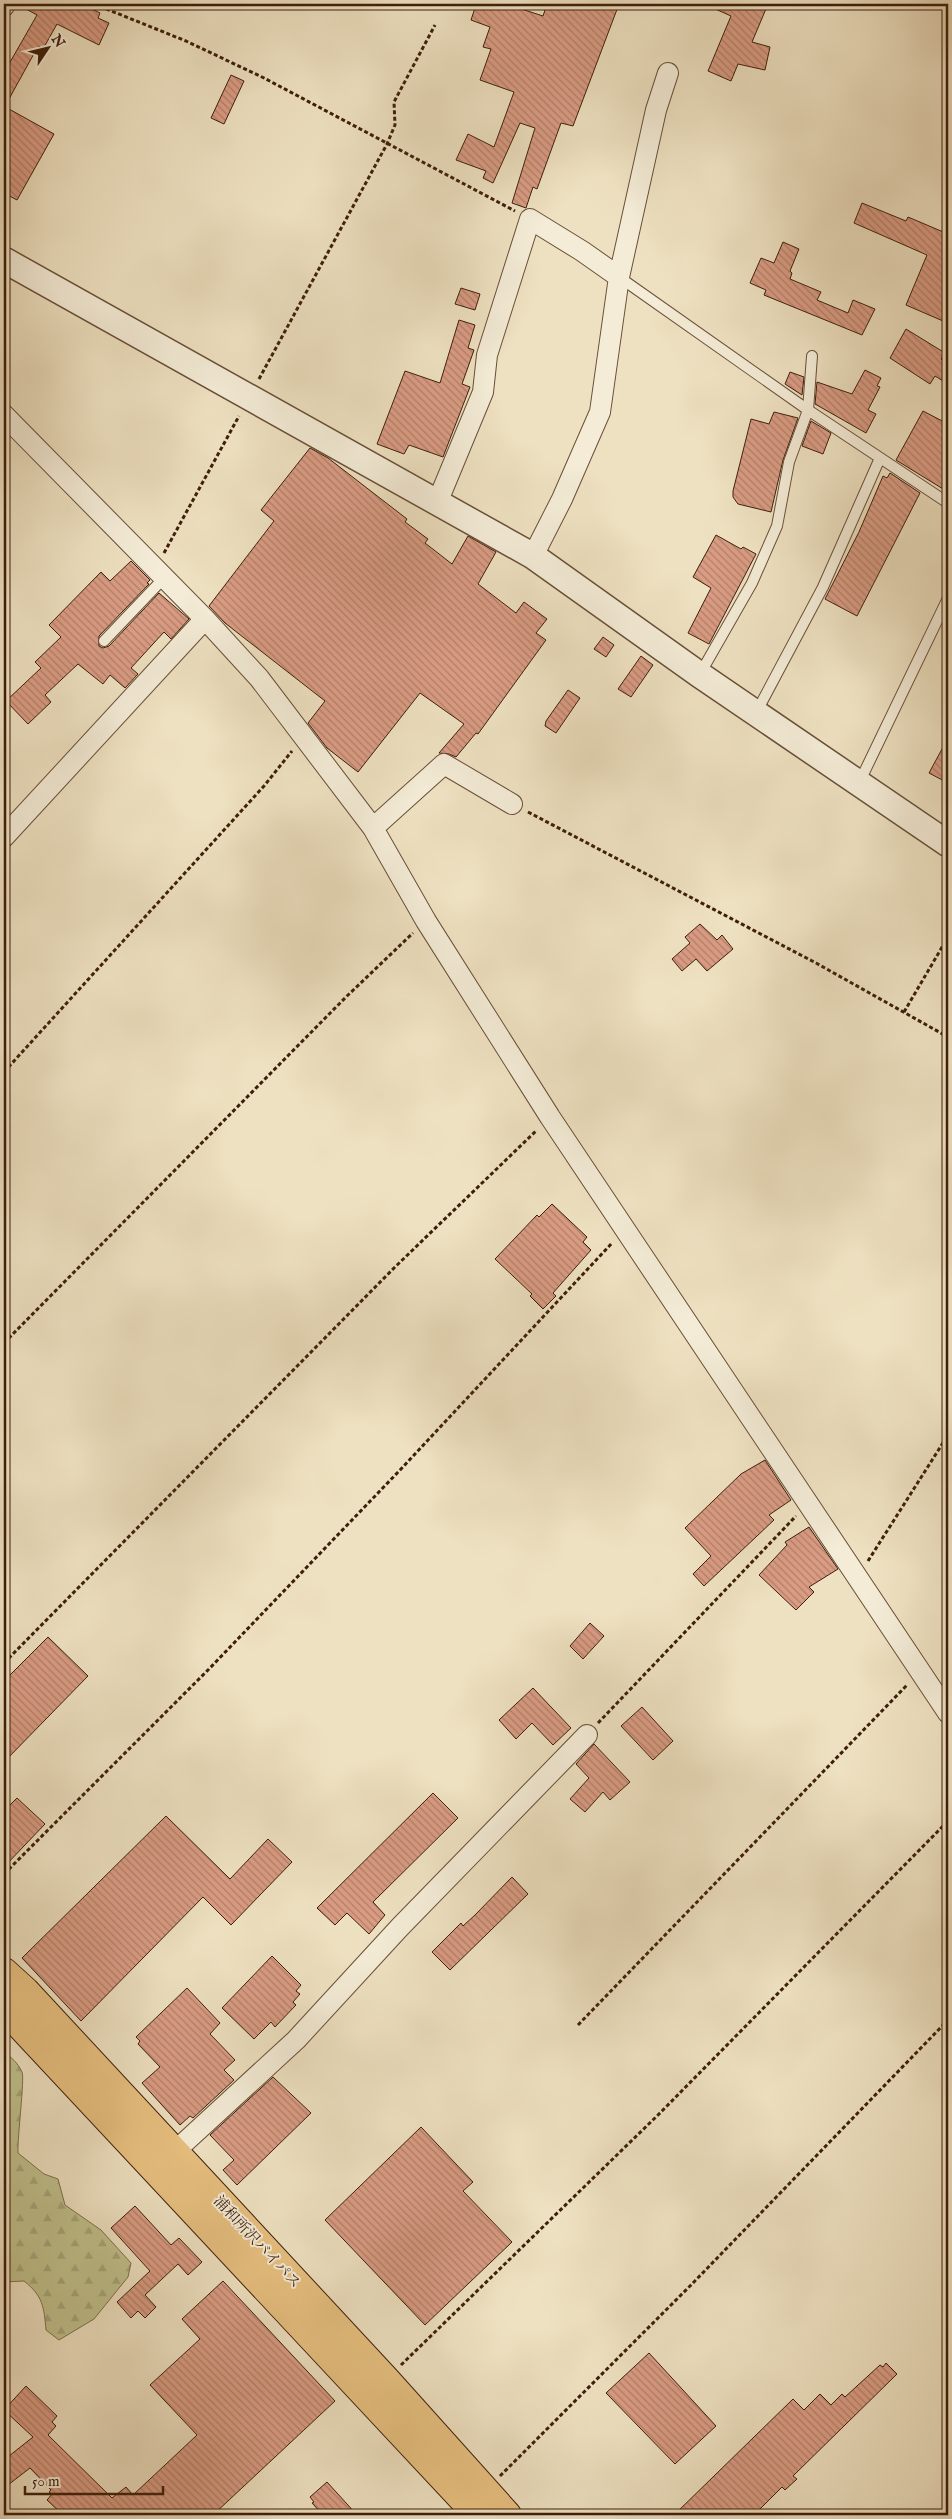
<svg xmlns="http://www.w3.org/2000/svg" width="952" height="2519" font-family="'IM FELL English','Noto Serif JP',serif">
  <defs>
    <pattern id="forest-firs" width="22" height="20" patternUnits="userSpaceOnUse" patternTransform="scale(1.25)"><rect width="22" height="20" fill="#c0c18d"/><path d="M5 1l3.5 6h-7zM16 11l3.5 6h-7z" fill="#a6a578"/></pattern>
    <pattern id="building-back-hatch" width="6" height="6" patternUnits="userSpaceOnUse" patternTransform="scale(1.25)"><rect width="6" height="6" fill="#da9c84"/><path d="M-1 5l2 2M0 0l6 6M5-1l2 2" fill="none" stroke="#b27f6a"/></pattern>
  </defs>
  <rect width="100%" height="100%" fill="#eee1c1"/>
  <filter id="stains"><feTurbulence type="fractalNoise" baseFrequency=".004" numOctaves="4"/><feColorMatrix values="0 0 0 0 .2 0 0 0 0 .09 0 0 0 0 .02 0 0 0 .5 -.17"/></filter>
  <radialGradient id="worn" r=".72"><stop offset=".6" stop-color="#630" stop-opacity="0"/><stop offset="1" stop-color="#630" stop-opacity=".3"/></radialGradient>
  <path fill="url(#forest-firs)" stroke="#7e704c" d="M4 2052C11 2057 18 2063 22 2072 25 2078 17 2139 18 2153L44 2174 58 2179 65 2205 101 2230 131 2263 128 2277 94 2319 59 2340 46 2330C44 2307 43 2296 24 2281L4 2282Z"/>
  <path fill="url(#building-back-hatch)" stroke="#3d1e0b" d="M17 4H82L100 13 98 18 109 23 99 45 57 24 43 49 39 46 36 50 4 108V61L9 64 37 15Z
    M487 4H506L543 16 547 4H619L573 126 561 123 537 189 533 187 526 208 512 203 535 128 520 123 493 183 483 178 486 171 456 160 468 134 494 147 514 92 480 80 491 49 483 47 490 27 471 20 476 5 485 8Z
    M704 4H768L752 42 770 47 765 70 738 64 731 81 708 71 731 16Z
    M231 75 244 81 224 124 211 118Z
    M9 109 54 134 17 200 4 193V119Z
    M862 203 906 221 908 217 948 234V309L943 321 906 305 927 255 854 223Z
    M783 242 799 249 790 271 792 273 790 279 821 292 817 300 848 313 853 300 875 309 862 335 764 295 766 290 750 283 761 258 774 263Z
    M461 288 480 294 475 310 455 304Z
    M459 320 475 325 468 348 474 350 462 384 470 387 443 457 409 445 404 454 377 444 405 371 440 383Z
    M906 329 945 353 941 359 948 364V384L935 376 930 384 890 358Z
    M865 370 881 378 877 386 880 387 868 410 876 414 866 433 815 404 817 382 852 394Z
    M790 372 804 377 802 395 785 384Z
    M923 411 948 424V492L896 460Z
    M774 412 798 418 783 460 771 512 738 504 733 497V491L751 419 769 424Z
    M811 421 831 433 823 454 802 446Z
    M310 448 328 458 407 519 405 522 428 539 425 543 452 564 468 536 496 552 478 584 516 613 524 602 547 619 536 633 546 640 478 734 476 733 456 757 449 754 439 753 464 724 420 693 358 772 327 748 308 723 325 701 225 623 209 606 274 521 261 510Z
    M890 473 920 493 857 616 825 599 859 532 883 476 887 478Z
    M716 535 741 549 743 547 756 554 709 644 688 633 711 588 693 577Z
    M131 561 150 580 147 583 149 584 99 636V646L103 648 109 646 159 593 189 619 171 639 164 632 131 668 138 674 125 688 110 675 103 684 78 664 45 695 51 702 28 724 6 701 41 668 35 662 61 637 49 625 101 572 110 581Z
    M603 637 614 645 606 657 594 649Z
    M641 656 653 665 631 697 618 689Z
    M568 690 580 698 556 733 545 726 546 721Z
    M948 738V783L929 773Z
    M700 924 717 940 722 935 733 949 707 971 696 959 682 971 672 959 690 943 685 937Z
    M552 1204 587 1237 583 1242 591 1250 553 1293 556 1296 543 1309 530 1296 532 1294 495 1259 537 1215 539 1217Z
    M765 1460 791 1500 769 1515 774 1520 704 1586 693 1574 711 1556 685 1528 741 1474Z
    M809 1527 838 1569 809 1587 814 1592 796 1610 759 1575 787 1545 785 1542Z
    M590 1623 604 1636 583 1659 570 1646Z
    M48 1637 88 1676 4 1762V1681Z
    M533 1688 571 1728 553 1745 532 1723 516 1739 499 1720Z
    M642 1707 673 1741 653 1760 621 1726Z
    M594 1744 630 1782 610 1800 603 1792 585 1812 570 1799 589 1778 576 1764Z
    M433 1793 458 1818 373 1902 385 1915 369 1934 347 1913 335 1925 317 1908Z
    M17 1798 45 1824 4 1867V1811Z
    M166 1816 230 1879 268 1839 292 1862 231 1925 203 1897 81 2021 22 1958Z
    M512 1877 528 1894 450 1970 432 1952 461 1923 463 1926 475 1915Z
    M272 1956 301 1985 296 1991 300 1994 293 2002 296 2005 275 2027 271 2022 254 2039 222 2008Z
    M187 1988 220 2023 210 2034 235 2060 224 2070 234 2080 193 2118 190 2116 180 2125 142 2083 160 2067 138 2044 140 2041 136 2037Z
    M273 2077 311 2113 237 2185 223 2170 234 2160 210 2135Z
    M421 2127 473 2182 463 2191 512 2242 425 2325 325 2220Z
    M135 2206 171 2245 179 2238 202 2262 188 2275 178 2264 145 2295 156 2307 145 2318 138 2311 131 2318 117 2302 150 2271 111 2228Z
    M223 2281 335 2401 213 2515H63L47 2500 52 2494 49 2492 51 2490 30 2468 4 2488V2460L33 2437 4 2410 26 2386 57 2416 52 2422 56 2426 48 2435 112 2498 126 2487 133 2495 197 2435 150 2385 200 2339 182 2319Z
    M649 2353 716 2426 675 2464 606 2393Z
    M886 2363 897 2374 793 2476 797 2479 785 2490 782 2487 754 2515H674L793 2399 804 2410 820 2394 831 2405 842 2394 845 2397 880 2365 883 2367Z
    M327 2482 357 2515H323L312 2503 314 2502 310 2497Z"/>
  <g fill="none" stroke-linecap="round" stroke-linejoin="round">
    <defs>
      <path id="service" d="M619 277 808 410 948 503
        M104 641 164 578
        M700 674 752 583 777 526 789 462 808 410 812 356
        M756 713 823 587 880 458
        M859 783 948 598"/>
      <path id="minor" d="M4 6 5 4
        M4 415 205 619 259 678 373 828 426 921 550 1117 948 1713
        M437 503 483 392 487 355 530 219 582 251 619 277
        M533 556 562 499 600 412 619 277 656 110 668 73
        M373 828 444 764 512 804
        M4 837 205 619
        M173 2153 296 2040 400 1927 587 1735"/>
      <path id="tertiary" d="M4 260 533 556 700 675 948 844"/>
      <path id="trunk" d="M4 1972 25 1991 386 2380 507 2515
        M4 2008 478 2515"/>
    </defs>
    <use href="#service" stroke="#694f38" stroke-width="12"/>
    <use href="#minor" stroke="#694f38" stroke-width="22"/>
    <use href="#tertiary" stroke="#694f38" stroke-width="28"/>
    <use href="#trunk" stroke="#3d1e0b" stroke-width="30"/>
    <path stroke="#3d1e0b" stroke-width="3" stroke-dasharray="4 2.5" stroke-linecap="butt" d="M94 4 186 41 264 78 515 211
      M259 379 387 144 395 125 394 102 435 25
      M164 553 239 416
      M528 812 816 963 948 1037
      M904 1012 948 937
      M4 1072 264 786 292 751
      M4 1343 347 996 413 933
      M868 1561 948 1435
      M4 1663 394 1268 537 1130
      M598 1723 796 1516
      M4 1874 209 1669 401 1469 612 1243
      M578 2025 908 1684
      M401 2365 658 2115 948 1821
      M500 2476 691 2285 948 2020"/>
    <use href="#service" stroke="#f4ecd7" stroke-width="10"/>
    <use href="#minor" stroke="#f4ecd7" stroke-width="20"/>
    <use href="#tertiary" stroke="#f4ecd7" stroke-width="25"/>
    <use href="#trunk" stroke="#e7c080" stroke-width="28"/>
  </g>
  <g text-anchor="middle" dominant-baseline="central" stroke-width="4" stroke-linejoin="round" paint-order="stroke">
    <g font-size="15" fill="#3d1e0b" stroke="#f4ecd7">
      <text transform="translate(257 2242) rotate(47)">浦和所沢バイパス</text>
    </g>
  </g>
  <rect width="952" height="2519" fill="none" stroke="#eee1c1" stroke-width="20"/>
  <rect x="5" y="5" width="942" height="2509" fill="none" stroke="#3d1e0b" stroke-width="2.5"/>
  <rect x="10" y="10" width="932" height="2499" fill="none" stroke="#3d1e0b"/>
  <g transform="translate(48 48) rotate(55)" stroke="#f4ecd7" stroke-width="4" paint-order="stroke">
  <path d="M0-4L9 19L0 12L-9 19Z" fill="#3d1e0b"/>
  <text y="-8" font-size="14" font-weight="bold" text-anchor="middle" fill="#3d1e0b">N</text>
  </g>
  <path d="M25 2486v8h138v-8" fill="none" stroke="#3d1e0b" stroke-width="2.5"/>
  <text x="32" y="2486" font-size="15" fill="#3d1e0b" stroke="#f4ecd7" stroke-width="4" paint-order="stroke">50 m</text>
  <rect width="100%" height="100%" filter="url(#stains)"/>
  <rect width="100%" height="100%" fill="url(#worn)"/>
</svg>
